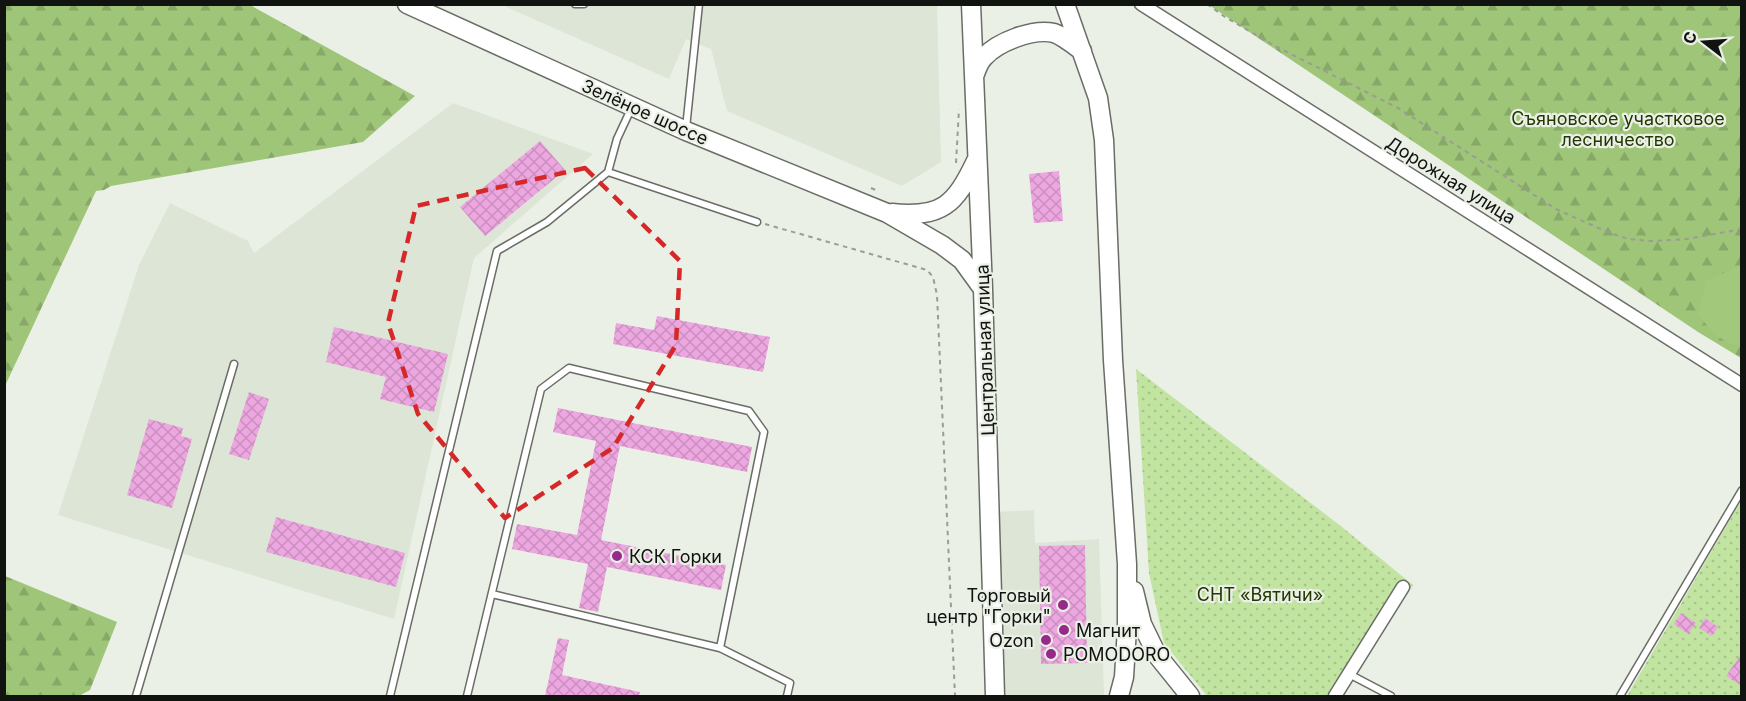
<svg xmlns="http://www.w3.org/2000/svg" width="1746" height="701" font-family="Inter,sans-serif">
  <defs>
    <pattern id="forest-firs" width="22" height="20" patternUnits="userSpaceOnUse" patternTransform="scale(1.5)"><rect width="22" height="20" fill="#9fc579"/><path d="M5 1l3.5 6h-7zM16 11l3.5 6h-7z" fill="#88a868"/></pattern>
    <pattern id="garden-dots" width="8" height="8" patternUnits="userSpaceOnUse" patternTransform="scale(1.5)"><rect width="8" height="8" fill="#c1e4a1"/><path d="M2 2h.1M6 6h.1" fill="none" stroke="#a5c38a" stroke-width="1.8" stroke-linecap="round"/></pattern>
    <pattern id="building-cross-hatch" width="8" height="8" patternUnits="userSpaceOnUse" patternTransform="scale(1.5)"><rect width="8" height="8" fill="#eda7e0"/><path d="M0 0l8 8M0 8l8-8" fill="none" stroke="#ca8fbf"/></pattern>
  </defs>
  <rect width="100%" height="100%" fill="#ebf0e7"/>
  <path fill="#dde5d6" d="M502 5H937L941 162 902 186 727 111 711 49 686 39 669 79Z
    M453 103 593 154 474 258 394 619 58 515 139 265 170 203 248 241 254 253Z
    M1034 510 1035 543 1099 539 1104 696H1002L995 512Z"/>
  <path fill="url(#forest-firs)" d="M5 4 250 5 415 96 363 142 111 186 104 190 96 191 5 386Z
    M1209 5H1741V358L1698 332Z
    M5 576 117 622 90 690 79 696H5Z"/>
  <path fill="url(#garden-dots)" d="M1136 369 1342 527 1413 585 1340 696H1207L1164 643 1149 573Z
    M1741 501V696H1627Z"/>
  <path fill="#a2c87c" d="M1741 265H1742L1741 347C1719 341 1712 332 1698 314L1706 281Z"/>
  <path fill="url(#building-cross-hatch)" d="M540 141 565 170 485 236 460 207Z
    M1059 171 1063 221 1034 223 1029 174Z
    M657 316 770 337 763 372 613 344 616 323 654 330Z
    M334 327 448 354 434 412 380 399 386 377 326 362Z
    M249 392 269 399 249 460 229 454Z
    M558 408 752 447 747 472 620 446 601 540 726 565 721 590 607 567 598 612 579 608 588 564 512 549 517 524 577 535 596 441 553 432Z
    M149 419 183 428 181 436 192 439 172 508 127 495Z
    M276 517 405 553 396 587 266 552Z
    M1085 545 1087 663 1041 664 1039 546Z
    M1681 613 1696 623 1688 634 1674 624Z
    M1705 618 1718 627 1712 636 1699 628Z
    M558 638 569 640 562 675 640 692 639 696H545Z
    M1742 653V686L1726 676Z"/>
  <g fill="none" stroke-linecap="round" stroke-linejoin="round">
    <defs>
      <path id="lane" d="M575 4H584
        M686 128 699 4
        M608 172 757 222
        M720 648 790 683 787 696
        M1349 674 1391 696
        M136 696 234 364
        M390 696 497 251 547 222 608 172 617 139 631 109
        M467 696 541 389 569 368 749 411 764 432 720 648 492 594
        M1620 696 1742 490"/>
      <path id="street" d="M1141 4 1742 385
        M1335 696 1403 587"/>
      <path id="secondary" d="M407 4 686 131 887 213 942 245 962 260 983 289
        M971 4 983 289 995 696
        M1065 4 1098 98 1104 140 1113 360 1127 564V628L1124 677 1119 696
        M975 74C977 68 980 61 984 57 998 42 1033 28 1054 33 1063 36 1074 45 1082 51
        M892 213C942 218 955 205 976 161
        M1134 591 1142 624 1157 655 1190 696"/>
    </defs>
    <use href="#lane" stroke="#696d65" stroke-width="9"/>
    <use href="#street" stroke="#696d65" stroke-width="15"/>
    <use href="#secondary" stroke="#696d65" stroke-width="21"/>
    <path stroke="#999d96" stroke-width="2" stroke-dasharray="4.5 4.5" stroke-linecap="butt" d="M1207 4 1225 17 1275 46 1398 108 1556 209 1605 231 1628 239 1651 241 1687 239 1742 229
      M956 163 959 109
      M871 188 878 191
      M765 224 927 270 933 277 937 295 955 696"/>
    <use href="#lane" stroke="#fff" stroke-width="6"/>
    <use href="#street" stroke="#fff" stroke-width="12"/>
    <use href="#secondary" stroke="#fff" stroke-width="18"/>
  </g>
  <path fill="none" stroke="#d62828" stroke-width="4.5" stroke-dasharray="12 8" stroke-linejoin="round" d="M585 168 680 261 676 345 613 448 505 518 418 414 388 323 416 206Z"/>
  <g fill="#96298a" stroke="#ebf0e7" stroke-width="2">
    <circle cx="617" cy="556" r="6"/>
    <circle cx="1063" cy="605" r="6"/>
    <circle cx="1064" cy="630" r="6"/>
    <circle cx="1046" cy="640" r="6"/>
    <circle cx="1051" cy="654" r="6"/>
  </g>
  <g text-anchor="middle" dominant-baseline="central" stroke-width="4.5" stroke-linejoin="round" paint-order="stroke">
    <g font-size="18" fill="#111310" stroke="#ebf0e7">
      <text transform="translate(645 112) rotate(24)">Зелёное шоссе</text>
      <text transform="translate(1451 180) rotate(32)">Дорожная улица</text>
      <text transform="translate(985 350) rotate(-92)">Центральная улица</text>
    </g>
    <g font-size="18" fill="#223801" stroke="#ebf0e7">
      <text x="1618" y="118">Съяновское участковое<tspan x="1618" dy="21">лесничество</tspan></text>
      <text x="1260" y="594">СНТ «Вятичи»</text>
    </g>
    <g font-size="18" fill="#111310" stroke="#ebf0e7" text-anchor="start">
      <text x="629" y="556">КСК Горки</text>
      <text x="1051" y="595" text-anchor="end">Торговый<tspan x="1051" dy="21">центр "Горки"</tspan></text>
      <text x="1076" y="630">Магнит</text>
      <text x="1034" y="640" text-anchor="end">Ozon</text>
      <text x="1063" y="654">POMODORO</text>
    </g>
  </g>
  <rect width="1746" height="701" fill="none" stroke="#111310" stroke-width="12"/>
  <g transform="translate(1704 42) rotate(287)" stroke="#ebf0e7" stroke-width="4.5" paint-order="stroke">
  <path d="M0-4.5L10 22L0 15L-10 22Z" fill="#111310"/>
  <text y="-9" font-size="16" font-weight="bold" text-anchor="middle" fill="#111310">С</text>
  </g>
</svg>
